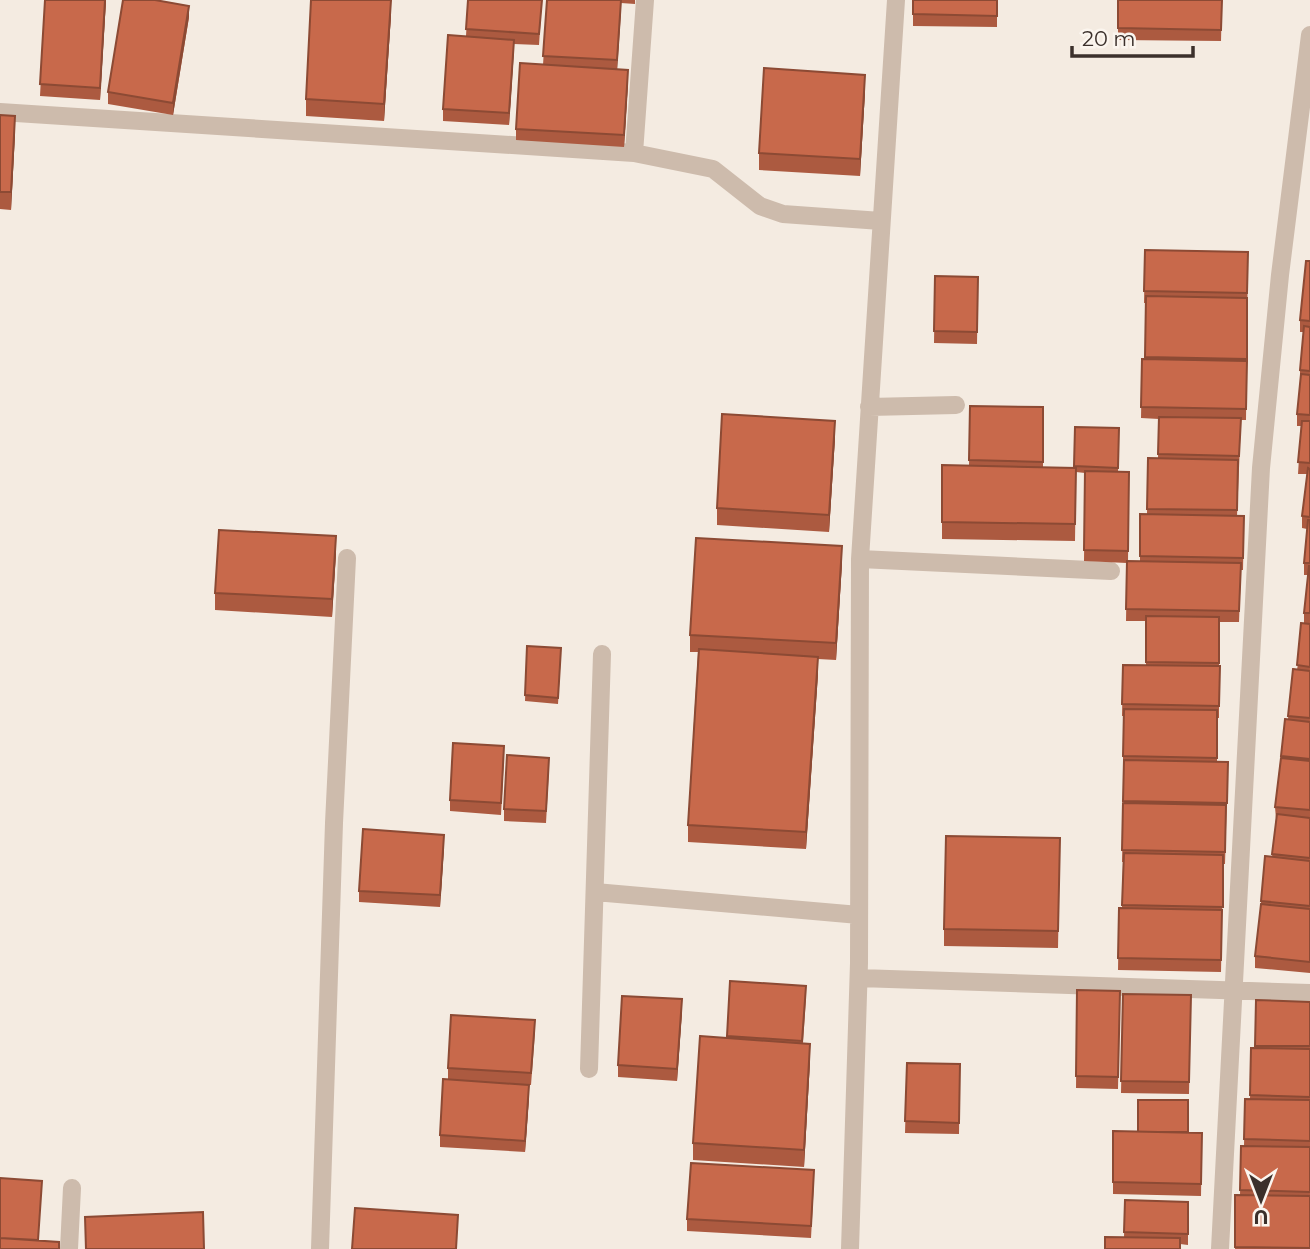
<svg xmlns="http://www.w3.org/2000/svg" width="1310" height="1249" font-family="Montserrat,sans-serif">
  <rect width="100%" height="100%" fill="#f4ebe1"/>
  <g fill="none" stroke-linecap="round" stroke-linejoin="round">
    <path stroke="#cdbbac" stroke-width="18" d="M0 112 634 153 713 169 760 206 783 214 881 221
      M634 153 645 0
      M869 407 956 405
      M860 559 1111 571
      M595 892 859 915
      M859 978 1310 993
      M589 1069 602 654
      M69 1249 72 1188
      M320 1249 334 823 347 558
      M850 1249 859 963 860 559 896 0
      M1220 1249 1261 468 1280 275 1310 35"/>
  </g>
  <path fill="#ac5a40" d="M45 0H106L100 100 40 96Z
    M468 0H542L539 45 514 44 509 125 443 121V109L466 36Z
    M547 0H635V4L621 3 617 69 628 82 624 147 516 140V129L543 65Z
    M913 0H997V27L913 26Z
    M1118 0H1222L1221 41 1118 40Z
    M391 15 384 121 306 116V99Z
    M189 17 173 115 108 104V92Z
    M865 92 860 176 759 170V153Z
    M0 115 15 133 11 210 0 209Z
    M1145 250 1248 252 1246 420H1241L1237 516H1244L1243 570H1241L1239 622H1219V718H1217V762H1228L1225 864H1223L1221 972 1118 970 1119 908H1122L1123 862H1122L1124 768H1123V756L1124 716H1122L1123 665H1146V621H1126L1127 563 1084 561 1085 473 1076 472 1075 541 942 539V465L969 466 970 406 1043 407V467L1074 468 1075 427 1119 428 1118 472H1129L1128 561H1140V514H1147L1148 458H1158L1159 419 1141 418 1142 359H1145L1146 303H1144Z
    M1310 261V973L1255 968V956L1261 910V901L1272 857 1276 819 1275 807 1285 719H1288L1293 669 1297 670 1304 623V613L1308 575H1304V563L1307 529 1302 528V516L1307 474H1298L1301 426H1297V414L1300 382V370L1304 332H1300V320Z
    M935 276 978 277 977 344 934 343Z
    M835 438 829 532 717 525V508Z
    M336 553 332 617 215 610V593Z
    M842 563 836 660 818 659V674L806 849 688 842V825L698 652H690V635Z
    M527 646 561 654 558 704 525 701Z
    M504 758 501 815 450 811V800Z
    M549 769 546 823 504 821V809Z
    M1060 838 1058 948 944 946V929Z
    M444 847 440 907 359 902V891Z
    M730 981 806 997 803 1043 810 1061 804 1167 693 1160V1143L727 1038Z
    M1077 990 1120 991 1118 1089 1076 1088Z
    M1123 994 1191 995 1189 1094 1121 1093Z
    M1256 1000 1310 1002V1249H1235V1195H1240L1241 1146H1244L1245 1099H1250L1251 1048H1255Z
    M682 1011 677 1081 618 1077V1065Z
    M535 1032 531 1085 486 1082 529 1097 525 1152 440 1147V1135L448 1080V1068Z
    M907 1063 960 1064 959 1134 905 1133Z
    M1113 1131 1202 1133 1201 1196 1113 1194Z
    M814 1182 811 1238 687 1231V1219Z
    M1125 1200 1188 1202V1245L1124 1237Z"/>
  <path fill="#8c4a34" d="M105 0H106L100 100V88Z
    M391 0V15L384 121V104Z
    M621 0V12L617 72V60Z
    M189 6V17L173 115V103Z
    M514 40V51L509 125V113Z
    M628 70V82L624 147V135Z
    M865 75V92L860 176V159Z
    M15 116V133L11 210V192Z
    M835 421V438L829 532V515Z
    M336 536V553L332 617V599Z
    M842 546V563L836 660V643Z
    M818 657V674L806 849V832Z
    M444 835V847L440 907V895Z
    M682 999V1011L677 1081V1069Z
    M810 1044V1061L804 1167V1150Z
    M529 1085V1097L525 1152V1141Z"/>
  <path fill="#c8694b" stroke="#8c4a34" stroke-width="2" d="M45 0H105L100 88 40 84Z
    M123 0H155L189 6 173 103 108 92Z
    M311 0H391L384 104 306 99Z
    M468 0H542L539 34 466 29Z
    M547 0H621L617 60 543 56Z
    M913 0H997V16L913 14Z
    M1118 0H1222L1221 30 1118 28Z
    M448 35 514 40 509 113 443 109Z
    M520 63 628 70 624 135 516 129Z
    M764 68 865 75 860 159 759 153Z
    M0 115 15 116 11 192H0Z
    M1145 250 1248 252 1247 293 1144 291Z
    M1306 261H1310V321L1300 320Z
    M935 276 978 277 977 332 934 331Z
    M1146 296 1247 298V359L1145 357Z
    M1304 326 1310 327V371L1300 370Z
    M1142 359 1247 361 1246 409 1141 407Z
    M1301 374 1310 375V415L1297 414Z
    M970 406 1043 407V462L969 460Z
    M722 414 835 421 829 515 717 508Z
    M1159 417 1241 418 1239 456 1158 454Z
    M1302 421H1310V463L1298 462Z
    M1075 427 1119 428 1118 468 1074 466Z
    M1148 458 1238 460 1237 510 1147 509Z
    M942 465 1076 468 1075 524 942 522Z
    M1308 468 1310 469V517L1302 516Z
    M1085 471 1129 472 1128 551 1084 550Z
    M1140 514 1244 516 1243 558 1140 556Z
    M1308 520H1310V563H1304Z
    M219 530 336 536 332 599 215 593Z
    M696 538 842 546 836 643 690 635Z
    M1127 561 1241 563 1239 611 1126 609Z
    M1309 566H1310V613H1304Z
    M1146 616 1219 617V663L1146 662Z
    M1301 623 1310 624V667L1297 665Z
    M527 646 561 648 558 698 525 695Z
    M699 649 818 657 806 832 688 825Z
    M1123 665 1220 666 1219 706 1122 704Z
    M1293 669 1310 671V718L1288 716Z
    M1124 709 1217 710V758L1123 756Z
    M1285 719 1310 722V759L1281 756Z
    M453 743 504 746 501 803 450 800Z
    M507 755 549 758 546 811 504 809Z
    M1281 758 1310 761V810L1275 807Z
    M1124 760 1228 762 1227 803 1123 801Z
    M1123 803 1226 805 1225 852 1122 850Z
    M1277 814 1310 818V858L1272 854Z
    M363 829 444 835 440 895 359 891Z
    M946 836 1060 838 1058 931 944 929Z
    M1124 853 1223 855V907L1122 905Z
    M1265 856 1310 861V906L1261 901Z
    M1261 904 1310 909V962L1255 956Z
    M1119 908 1222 910 1221 960 1118 958Z
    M730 981 806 986 802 1041 727 1036Z
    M1077 990 1120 991 1118 1077 1076 1076Z
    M1123 994 1191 995 1189 1082 1121 1081Z
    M622 996 682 999 677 1069 618 1065Z
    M1256 1000 1310 1002V1046H1255Z
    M451 1015 535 1020 531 1073 448 1068Z
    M700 1036 810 1044 804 1150 693 1143Z
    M1251 1048 1310 1049V1097L1250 1095Z
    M907 1063 960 1064 959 1123 905 1121Z
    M443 1079 529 1085 525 1141 440 1135Z
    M1245 1099 1310 1100V1141L1244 1139Z
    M1138 1100H1188V1132H1138Z
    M1113 1131 1202 1133 1201 1184 1113 1182Z
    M1241 1146 1310 1147V1192L1240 1190Z
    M691 1163 814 1170 811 1226 687 1219Z
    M0 1178 42 1181 38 1240 0 1238Z
    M1235 1195 1310 1196V1248L1235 1247Z
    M1125 1200 1188 1202V1234L1124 1232Z
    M355 1208 458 1215 456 1249H352Z
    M203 1212 204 1249H86L85 1217Z
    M1105 1237 1180 1238V1249H1105Z
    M0 1238 59 1242V1249H0Z"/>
  <g transform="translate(1261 1200) rotate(180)" stroke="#fbf5ee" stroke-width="5" paint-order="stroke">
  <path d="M0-5L12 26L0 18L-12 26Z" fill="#3b302b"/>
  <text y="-10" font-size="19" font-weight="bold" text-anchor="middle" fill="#3b302b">U</text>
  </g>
  <path d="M1072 46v10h121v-10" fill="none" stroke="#3b302b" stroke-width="3.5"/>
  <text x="1082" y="46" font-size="21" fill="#3b302b" stroke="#fbf5ee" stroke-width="5" paint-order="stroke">20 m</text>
</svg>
